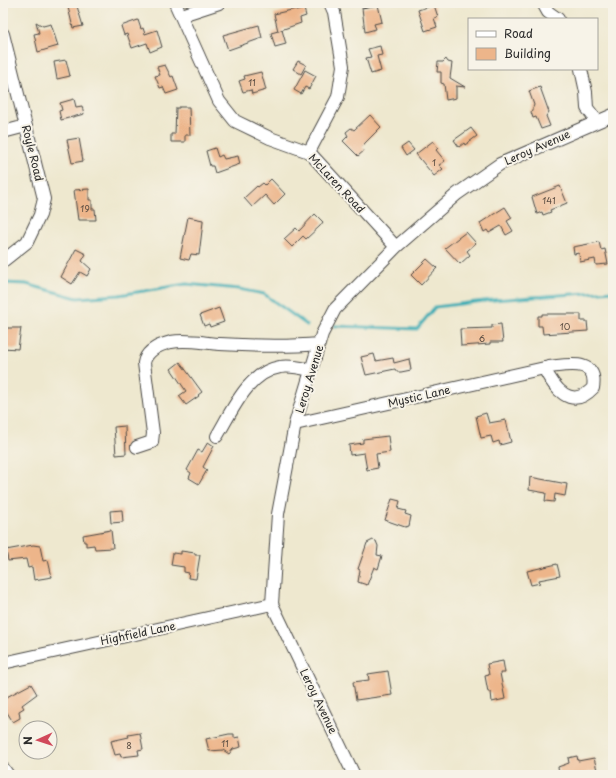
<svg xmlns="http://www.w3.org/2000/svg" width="616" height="778" font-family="'Playpen Sans',sans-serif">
  <rect width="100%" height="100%" fill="#f7f3e8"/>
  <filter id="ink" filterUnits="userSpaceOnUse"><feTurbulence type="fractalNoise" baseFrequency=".025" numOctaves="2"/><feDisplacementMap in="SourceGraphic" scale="8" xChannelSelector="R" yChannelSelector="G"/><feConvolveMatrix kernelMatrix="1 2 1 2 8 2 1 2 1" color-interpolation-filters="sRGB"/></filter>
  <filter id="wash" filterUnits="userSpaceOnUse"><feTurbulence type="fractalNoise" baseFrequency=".012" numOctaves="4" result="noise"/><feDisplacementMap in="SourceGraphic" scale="16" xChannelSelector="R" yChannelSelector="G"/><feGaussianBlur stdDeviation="0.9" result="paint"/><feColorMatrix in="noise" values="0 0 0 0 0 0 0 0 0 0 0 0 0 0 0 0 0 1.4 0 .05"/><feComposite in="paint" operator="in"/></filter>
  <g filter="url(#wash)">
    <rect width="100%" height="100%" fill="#eee8cf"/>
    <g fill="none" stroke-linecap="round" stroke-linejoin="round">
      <path stroke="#3badb5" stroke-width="3" d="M3 283 26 284 77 298 119 295 186 284 239 289 264 294 307 325
        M335 326 417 329 435 307 493 300 613 291"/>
    </g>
    <g id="blocks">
      <path fill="#edb58a" d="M67 3H76L83 26 73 28Z
        M378 5 382 22 374 24 376 29 365 32 362 8Z
        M434 5 438 17 434 18 437 27 425 31 418 10Z
        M296 9V11L304 9 306 16 300 18 301 23 278 31 274 14Z
        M138 20 141 29 143 28 145 34 157 30 162 47 150 52 147 43 132 48 127 34 124 35 121 26Z
        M36 22 43 26 51 24 58 46 38 52 34 34 39 33Z
        M259 25 262 38 228 50 223 35Z
        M282 30 286 44 275 47 271 33Z
        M380 46 382 55 377 56 381 71 371 74 366 58 371 57 368 49Z
        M446 59 448 62 452 63 450 78 465 87 456 86V98L446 100 444 84 441 83V72H437L438 62H443Z
        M66 60 70 76 57 79 54 62Z
        M298 61 306 65 301 74 293 69Z
        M165 65 171 77 173 76 178 90 166 94 163 87 160 88 155 76 160 75 157 67Z
        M305 70 316 76 309 89 305 87 301 94 294 90Z
        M261 72 266 90 252 94 251 90 243 92 239 81 245 79 244 76Z
        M540 87 549 112 546 116 550 126 541 129 536 117 533 118 531 112 534 105 529 91Z
        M74 99 76 107 82 106 84 114 61 120 59 111 62 110 60 103Z
        M179 107H189L190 135H185V142H171V134H175L176 108H179Z
        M370 115 381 127 365 143 362 147 365 150 358 156 343 141 348 136 346 132 351 128 354 130Z
        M471 128 477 136 465 145 464 143 459 147 454 140Z
        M79 138 83 161 72 163 67 140Z
        M433 141 438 148 436 150 445 161 439 165 443 169 434 176 416 154Z
        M408 143 414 150 406 156 401 148Z
        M215 148 218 157 222 155 224 159 238 156 240 164 215 173 213 166H210L206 151Z
        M271 179 285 194 274 205 265 195 252 207 244 198 257 186 258 187 263 183 265 185Z
        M560 186 567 203 550 210 551 212 543 215 542 212 537 214 532 197Z
        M89 189V200H92V209H95L96 220H78L74 190Z
        M505 207 512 218 507 221 513 231 506 235 501 226 489 233 487 230 484 232 480 223Z
        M315 214 323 222 320 226 306 239 303 236 292 247 284 239 296 228 299 231Z
        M188 217 203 220V222L199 255 191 254 189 260 180 258Z
        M466 232 476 243 467 251 470 255 460 264 445 248Z
        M599 242 601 250 605 249 608 264 596 265 595 259 580 262 579 253 574 254 573 247Z
        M76 249 86 254 82 261 91 269 87 276 80 272 72 284 61 277Z
        M427 259 437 268 421 285 411 275Z
        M219 308 224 322 210 327 209 324 204 326 200 315Z
        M542 314H581V321H587L588 331 543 334 542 326H538V316H542Z
        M501 324 503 342H490V344L461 346 460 329 492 328V325Z
        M3 328H21L18 349 3 348Z
        M374 354 376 361 393 358 394 363 409 359 411 370 401 372H397L395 369 366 375 361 357Z
        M180 362 202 392 198 395 199 396 186 405 179 396 186 391 171 369Z
        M486 413 489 423 506 420 511 442 500 445 499 441 493 443 491 436 481 438 476 416Z
        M125 426 126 454 116 455 114 427Z
        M388 436 390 452 376 454 378 468 367 470 364 453 350 455 349 445 363 443V439Z
        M208 442 214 446 203 467 207 470 199 484 189 478 191 473 187 470 198 450 202 452Z
        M530 477 567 484 565 496 555 494 554 502 545 501 546 493 529 490Z
        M392 499 400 501 398 509 406 511 405 514 411 516 409 526 405 527 385 520Z
        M122 510 123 522 111 523 110 511Z
        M111 530 113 548 95 549 94 545 86 546V542H84L83 535Z
        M373 540 376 541 378 546 377 555 382 556 378 569 374 567 367 585 358 582 360 570 358 569 367 543Z
        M33 545 40 546 43 561 48 560 52 577 34 580 32 567 28 568 26 559 8 561 6 550Z
        M181 551 195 553V555H200L196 579 188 578 189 573 184 572V567L171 565 173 553 181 554Z
        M557 564 560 576 539 580 540 583 531 585 527 571Z
        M503 661 505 673H500L505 699 492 702 491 692H488L485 676 489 675 487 664Z
        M388 671 392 695 356 700 353 682 369 680 368 674Z
        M31 684 37 694 22 705 24 708 19 711 20 718 13 722 3 706V699Z
        M140 733 143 749 138 750 139 755 121 757 120 754 115 755 111 741 129 737 128 735Z
        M229 734H234V738L239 737 241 747 233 749 229 754 223 750 209 751 206 739Z
        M577 756 578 761 594 758 597 770 582 775H559L558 767 569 763 568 758Z"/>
    </g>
  </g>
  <g filter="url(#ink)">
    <use href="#blocks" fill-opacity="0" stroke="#484744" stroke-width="1"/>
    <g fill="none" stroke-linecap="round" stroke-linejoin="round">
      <defs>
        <path id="minor" d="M175 3 219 101 235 121 270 138 309 152 396 247
          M543 3 548 12 558 19
          M182 15 219 3
          M3 34 44 199 40 215 27 242 3 261
          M581 69 586 92 587 108 597 121
          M3 132 26 126
          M309 152 338 97 343 66 334 12 330 3
          M295 424 549 367C568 365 598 358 593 388 571 411 554 388 544 368
          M217 436C232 411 248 372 280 367 290 365 302 368 311 370
          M137 447 152 442 153 433 144 363C146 351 159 345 171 342 187 339 204 343 220 344 253 346 287 347 319 344
          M3 663 272 604
          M3 768 8 775
          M354 775 272 604 278 514 295 424 322 334 335 309 396 247 457 194 500 164 613 115"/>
      </defs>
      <use href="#minor" stroke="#484744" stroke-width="14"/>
      <use href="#minor" stroke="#fff" stroke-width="12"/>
    </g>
  </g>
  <g text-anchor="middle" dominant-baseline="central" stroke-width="4" stroke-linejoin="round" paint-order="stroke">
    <g font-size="9" fill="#5c4e43">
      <text x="252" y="82">11</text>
      <text x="434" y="162">1</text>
      <text x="549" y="200">141</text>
      <text x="85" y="208">19</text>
      <text x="565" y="326">10</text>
      <text x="482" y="338">6</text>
      <text x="225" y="743">11</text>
      <text x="129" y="745">8</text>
    </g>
    <g font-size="11" fill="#2b2b2b" stroke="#f7f3e8">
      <text transform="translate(537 147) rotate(-24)">Leroy Avenue</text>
      <text transform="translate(33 153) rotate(76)">Royle Road</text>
      <text transform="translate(337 183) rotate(47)">McLaren Road</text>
      <text transform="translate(309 379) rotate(-73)">Leroy Avenue</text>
      <text transform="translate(419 396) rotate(-13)">Mystic Lane</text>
      <text transform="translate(138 633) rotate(-12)">Highfield Lane</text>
      <text transform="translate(319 701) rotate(64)">Leroy Avenue</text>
    </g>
  </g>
  <rect width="616" height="778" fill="none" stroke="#f7f3e8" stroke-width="16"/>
  <rect x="468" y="18" width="130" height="52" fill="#f7f3e8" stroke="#a5a39c"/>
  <rect x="476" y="31" width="20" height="6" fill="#ffffff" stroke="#a5a39c"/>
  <text x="504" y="38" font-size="12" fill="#2b2b2b">Road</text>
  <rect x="476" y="48" width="20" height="12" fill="#edb58a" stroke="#a5a39c"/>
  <text x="504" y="58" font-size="12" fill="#2b2b2b">Building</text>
  <g transform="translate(38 740) rotate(267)"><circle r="19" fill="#f7f3e8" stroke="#a5a39c"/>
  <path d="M0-3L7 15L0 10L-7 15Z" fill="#d1495b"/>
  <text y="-6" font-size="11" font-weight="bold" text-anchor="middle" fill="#2b2b2b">N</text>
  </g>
</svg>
